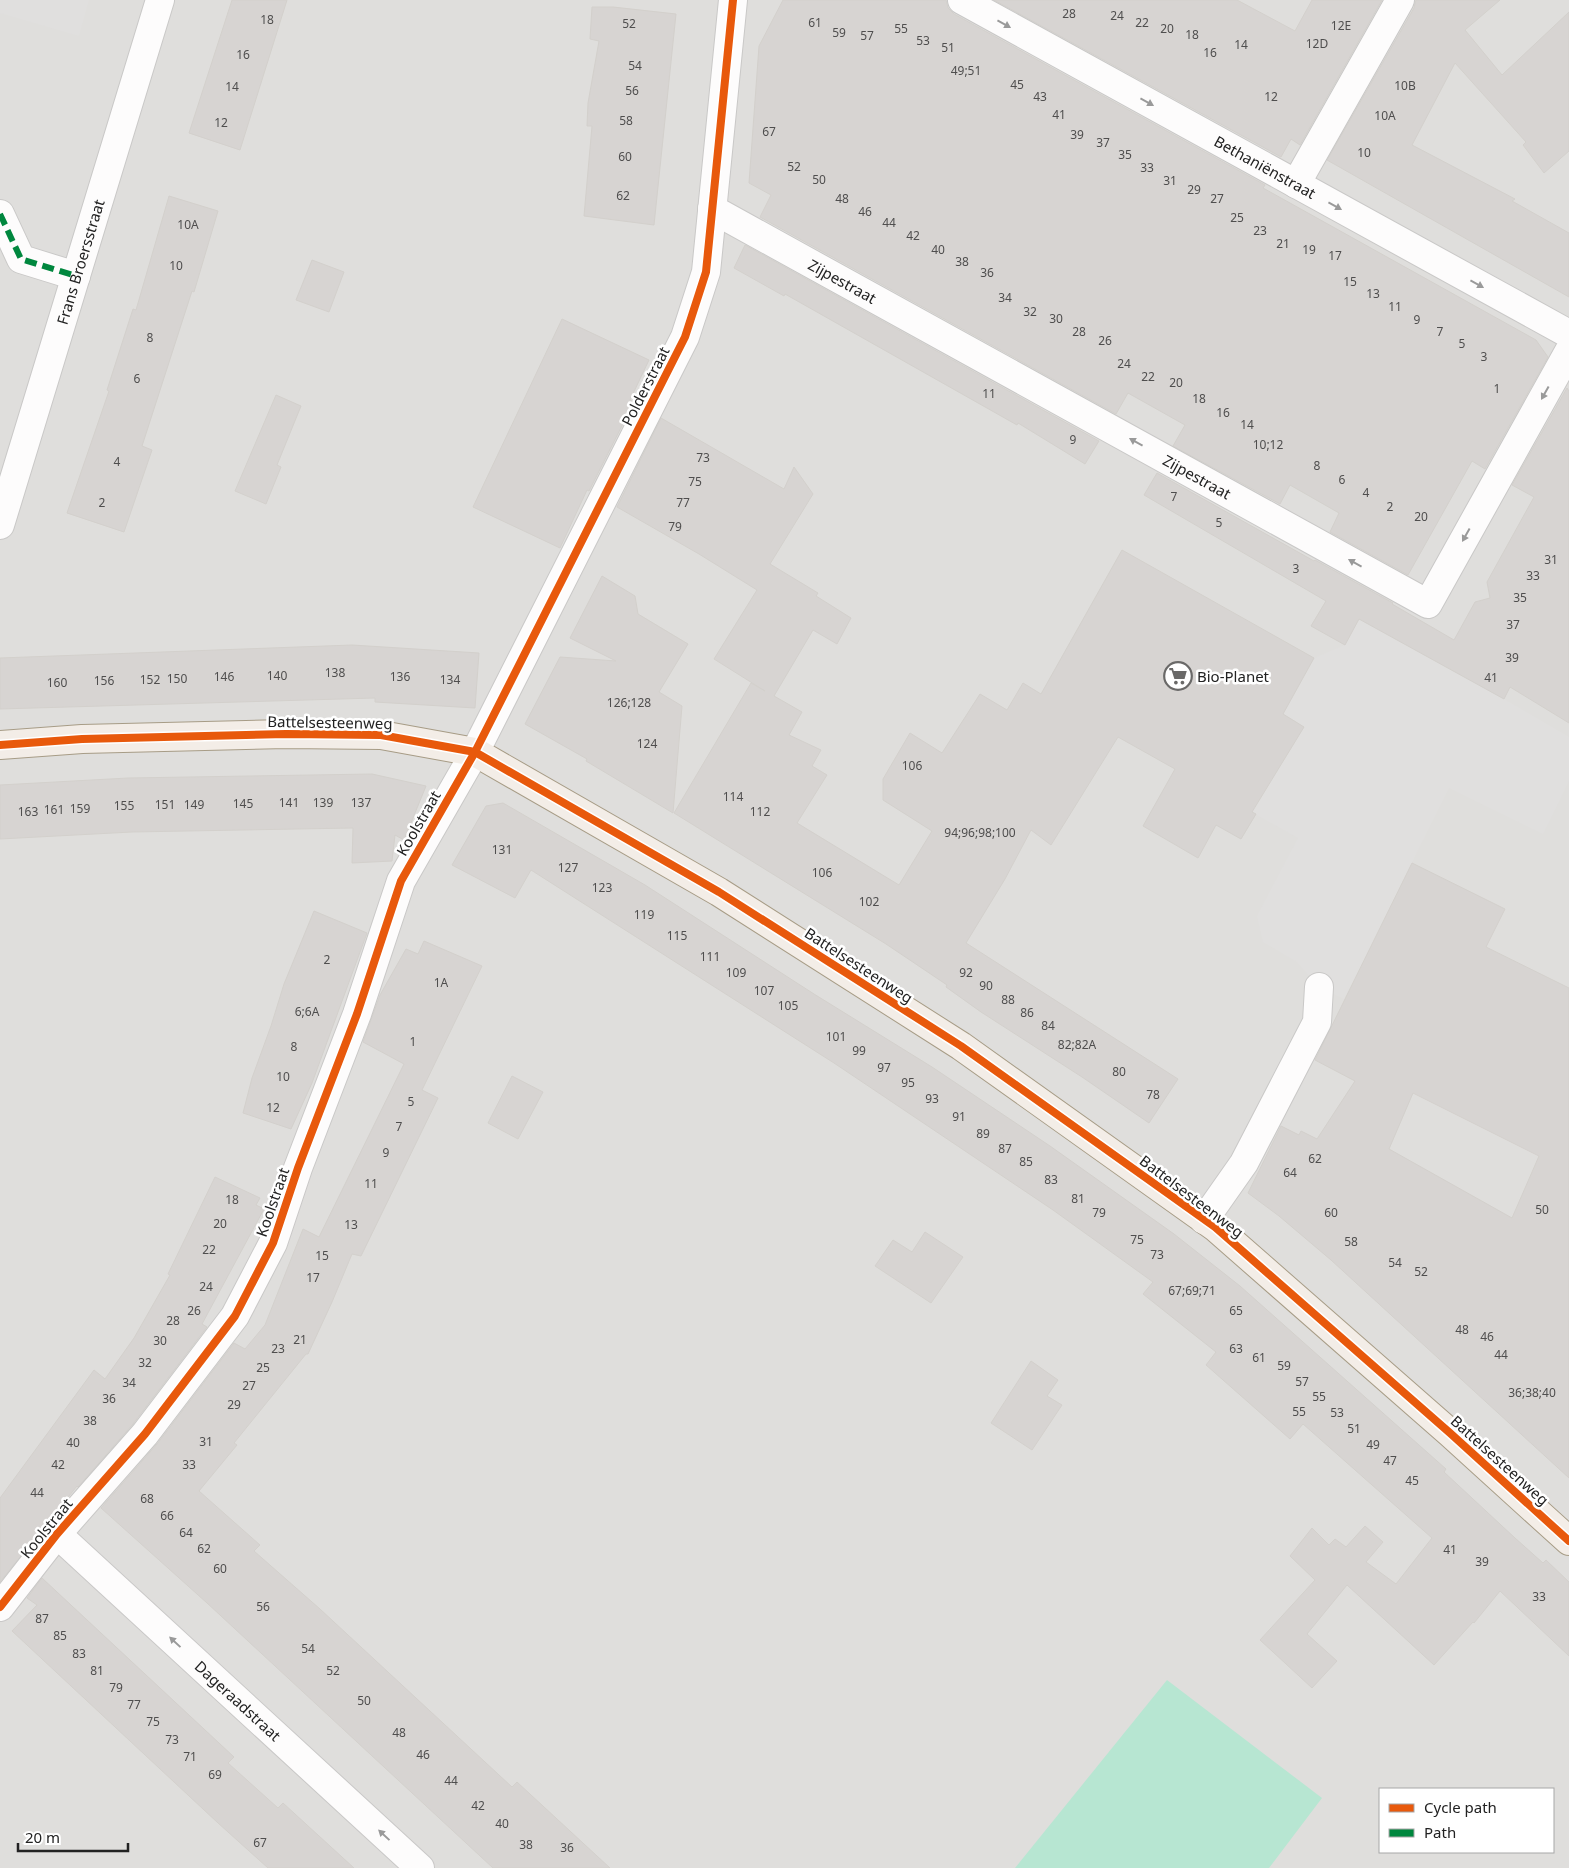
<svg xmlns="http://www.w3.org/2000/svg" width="1569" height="1868" font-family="'Noto Sans',sans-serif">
  <rect width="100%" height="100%" fill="#f0eeeb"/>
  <path fill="#dfdedc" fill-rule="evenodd" d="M0 0H1569V1868H0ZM1380 1789H1553V1852H1380Z"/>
  <path fill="#b7e6d2" d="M1167 1680 1322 1798 1269 1868H1015Z"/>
  <path fill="#e0dfde" d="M0 0H89L79 36 0 13Z
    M1359 619 1504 699 1569 737V781L1543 834 1449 788 1344 999 1319 987 1297 962 1263 942 1257 916 1298 838 1234 802 1276 773 1304 727 1283 714 1314 658 1345 645Z"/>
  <path fill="#d7d4d2" stroke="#d3d0cc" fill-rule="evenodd" d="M232 0H287L240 150 189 133Z
    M783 0H946L948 8 954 14 1265 185 1263 188 1290 203 1536 340 1548 357 1485 469 1472 461 1408 575 1330 532 1339 513 1290 485 1280 504 1173 446 1185 425 1128 393 1116 414 760 217 771 195 749 183 759 46Z
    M994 0H1237L1295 31 1312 0H1382L1300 145 1291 139 1281 157Z
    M1416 0H1500L1465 30 1502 75 1569 12V151L1544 173 1523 145 1526 142 1455 63 1412 145 1515 199 1512 201 1569 233V297L1327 160 1414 8Z
    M592 7H613L676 14 654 225 584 216 592 126H587L588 103 599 41 590 39Z
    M169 196 218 211 194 292 192 291 142 446 152 450 124 532 67 513 109 391 107 390 133 309 136 310Z
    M745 245 1099 441 1085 464 1018 423 1017 425 785 294 784 296 734 268Z
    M312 260 344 272 329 312 296 300Z
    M562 319 649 360 630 400 634 402 589 491 587 490 560 548 473 507Z
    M1567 388 1569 391V723L1510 687 1504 699 1359 619 1345 645 1311 626 1326 601 1144 495 1157 473 1314 561 1315 560 1393 603 1392 604 1454 640 1475 602 1490 598 1487 582 1534 497 1512 485Z
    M276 395 301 406 277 465 281 467 266 504 235 491Z
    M661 418 784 489 794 467 813 494 770 564 818 593 816 596 851 618 837 644 813 630 774 696 802 712 789 735 821 750 812 766 827 775 797 823 899 885 932 831 883 800V779L910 733 942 753 980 694 1007 710 1023 683 1041 694 1122 550 1314 658 1283 714 1304 727 1252 812 1256 814 1241 839 1216 825 1198 858 1143 826 1175 769 1118 737 1051 845 1031 830 1005 879 966 943 1178 1079 1149 1123 1082 1077 981 1012 946 987 947 985 886 944 674 813 751 683 765 691 714 659 757 590 699 554 617 507Z
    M602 576 635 596 638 614 688 644 659 692 682 706 673 813 586 761 587 759 525 724 560 657 616 661 570 638Z
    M352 645 479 653 475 708 375 702V698L0 709V658Z
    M372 774 426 786 404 840 395 835 392 861 352 863 353 828 132 832 0 839V785L128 778Z
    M503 803 645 885 814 994 932 1067 1050 1146 1174 1234 1240 1286 1446 1469 1444 1472 1515 1538 1543 1563 1546 1560 1569 1582V1656L1500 1591 1474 1623 1473 1622 1434 1665 1347 1585 1307 1634 1337 1661 1312 1688 1260 1640 1315 1580 1290 1556 1312 1528 1329 1545 1335 1539 1346 1547 1365 1526 1383 1542 1366 1562 1396 1584 1432 1538 1303 1424 1290 1439 1206 1365 1216 1352 1143 1294 1153 1282 1053 1210 834 1063 531 870 515 898 452 865 486 806Z
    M1412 863 1505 909 1486 947 1569 988V1478L1331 1260 1279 1216 1248 1193 1281 1126 1299 1135 1301 1131 1317 1139 1355 1081 1315 1060ZM1413 1093 1539 1156 1512 1218 1389 1149Z
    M314 911 367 933 312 1083 291 1129 243 1113 252 1078 271 1026 284 984Z
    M424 941 482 966 422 1090 438 1098 361 1256 352 1254 332 1302 308 1354H306L234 1443 237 1445 199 1491 260 1545 254 1551 320 1609 512 1787 517 1782 610 1868H493L207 1603 101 1508 157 1444 234 1343 245 1349 265 1325 303 1229 319 1237 404 1064 363 1042 380 995 406 949 418 954Z
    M512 1076 543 1092 518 1139 488 1123Z
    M215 1177 260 1198 256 1205 264 1209 202 1324 207 1327 133 1424 78 1487 77 1486 0 1582V1498L94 1370 105 1379 134 1338 170 1275 168 1274Z
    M925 1232 963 1257 931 1303 875 1266 893 1240 912 1252Z
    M1031 1361 1058 1380 1047 1396 1062 1405 1032 1450 991 1423Z
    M42 1578 234 1757 228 1763 278 1808 283 1803 354 1868H268L218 1823 12 1631 37 1605 27 1598Z"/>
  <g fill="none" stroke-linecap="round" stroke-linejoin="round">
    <defs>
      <g id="minor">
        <path id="s1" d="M962 0 1569 334"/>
        <path d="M1296 184 1400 0"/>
        <path id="s2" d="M712 209 1428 604 1569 351"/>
        <path d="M0 214 21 259 76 276"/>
        <path id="s3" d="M0 525 160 0"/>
        <path d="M1204 1220 1244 1163 1317 1022 1319 987"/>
        <path id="s4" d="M57 1534 420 1868"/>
        <path d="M0 1607 57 1534 145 1434 235 1316 273 1243 298 1168 357 1014 401 881 475 752 685 337 706 272 733 0"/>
      </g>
      <path id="major" d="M0 745 82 739 286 734 381 735 475 752 719 892 961 1046 1215 1227 1450 1433 1569 1541"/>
    </defs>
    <use href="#minor" stroke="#c9c8c7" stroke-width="30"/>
    <use href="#major" stroke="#a79c86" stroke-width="30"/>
    <use href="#minor" stroke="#fdfcfc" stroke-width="28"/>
    <use href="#major" stroke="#f3ede7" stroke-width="28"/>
    <path stroke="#00873e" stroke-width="6" stroke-dasharray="12 6" stroke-linecap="butt" d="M0 214 21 259 76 276"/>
    <defs>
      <path id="cycleway" d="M0 745 82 739 286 734 381 735 475 752 719 892 961 1046 1215 1227 1450 1433 1569 1541
        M0 1607 57 1534 145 1434 235 1316 273 1243 298 1168 357 1014 401 881 475 752 685 337 706 272 733 0"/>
    </defs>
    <use href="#cycleway" stroke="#fff" stroke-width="11"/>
    <use href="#cycleway" stroke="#e8590c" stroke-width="8"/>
  </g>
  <defs><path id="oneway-solid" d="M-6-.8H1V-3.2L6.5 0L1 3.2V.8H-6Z" transform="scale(1.25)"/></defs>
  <g fill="#9a9a9a">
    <use href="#oneway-solid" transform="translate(1004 24) rotate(29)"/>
    <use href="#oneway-solid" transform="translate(1147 102) rotate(29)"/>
    <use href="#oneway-solid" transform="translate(1335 206) rotate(29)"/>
    <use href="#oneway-solid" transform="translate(1477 284) rotate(29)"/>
    <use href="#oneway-solid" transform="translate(1545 393) rotate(119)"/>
    <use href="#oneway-solid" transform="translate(1136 442) rotate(-151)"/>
    <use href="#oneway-solid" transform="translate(1466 535) rotate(119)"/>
    <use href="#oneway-solid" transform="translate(1355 563) rotate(-151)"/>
    <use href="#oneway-solid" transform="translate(175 1642) rotate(-137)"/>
    <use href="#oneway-solid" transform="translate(384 1835) rotate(-137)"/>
  </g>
  <defs>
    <symbol id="supermarket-ring" viewBox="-11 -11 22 22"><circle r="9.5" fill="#fff" stroke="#6a6968" stroke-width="1.5"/><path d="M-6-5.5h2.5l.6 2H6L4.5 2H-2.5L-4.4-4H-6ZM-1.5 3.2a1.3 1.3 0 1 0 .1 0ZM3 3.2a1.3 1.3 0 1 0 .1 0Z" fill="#6a6968"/></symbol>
  </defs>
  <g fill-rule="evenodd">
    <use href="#supermarket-ring" x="1162" y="660" width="32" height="32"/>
  </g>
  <g text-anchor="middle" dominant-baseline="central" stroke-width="5" stroke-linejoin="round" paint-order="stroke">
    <g font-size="12" fill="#4f4e4e">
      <text x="1069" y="13">28</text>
      <text x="1117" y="15">24</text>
      <text x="267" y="19">18</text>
      <text x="815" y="22">61</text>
      <text x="1142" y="22">22</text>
      <text x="629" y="23">52</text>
      <text x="1341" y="25">12E</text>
      <text x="901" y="28">55</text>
      <text x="1167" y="28">20</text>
      <text x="839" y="32">59</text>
      <text x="1192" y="34">18</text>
      <text x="867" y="35">57</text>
      <text x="923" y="40">53</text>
      <text x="1317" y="43">12D</text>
      <text x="1241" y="44">14</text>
      <text x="948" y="47">51</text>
      <text x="1210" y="52">16</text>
      <text x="243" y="54">16</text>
      <text x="635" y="65">54</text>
      <text x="966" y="70">49;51</text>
      <text x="1017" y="84">45</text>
      <text x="1405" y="85">10B</text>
      <text x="232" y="86">14</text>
      <text x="632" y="90">56</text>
      <text x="1040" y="96">43</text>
      <text x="1271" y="96">12</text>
      <text x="1059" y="114">41</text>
      <text x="1385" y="115">10A</text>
      <text x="626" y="120">58</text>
      <text x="221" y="122">12</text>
      <text x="769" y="131">67</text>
      <text x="1077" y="134">39</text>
      <text x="1103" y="142">37</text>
      <text x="1364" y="152">10</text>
      <text x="1125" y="154">35</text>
      <text x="625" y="156">60</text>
      <text x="794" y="166">52</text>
      <text x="1147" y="167">33</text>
      <text x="819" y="179">50</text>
      <text x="1170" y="180">31</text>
      <text x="1194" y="189">29</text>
      <text x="623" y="195">62</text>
      <text x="842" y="198">48</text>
      <text x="1217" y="198">27</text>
      <text x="865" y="211">46</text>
      <text x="1237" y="217">25</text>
      <text x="889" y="222">44</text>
      <text x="188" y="224">10A</text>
      <text x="1260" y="230">23</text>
      <text x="913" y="235">42</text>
      <text x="1283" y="243">21</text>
      <text x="938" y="249">40</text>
      <text x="1309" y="249">19</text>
      <text x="1335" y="255">17</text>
      <text x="962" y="261">38</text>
      <text x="176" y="265">10</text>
      <text x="987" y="272">36</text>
      <text x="1350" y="281">15</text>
      <text x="1373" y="293">13</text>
      <text x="1005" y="297">34</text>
      <text x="1395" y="306">11</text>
      <text x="1030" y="311">32</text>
      <text x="1056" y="318">30</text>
      <text x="1417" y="319">9</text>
      <text x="1079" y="331">28</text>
      <text x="1440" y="331">7</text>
      <text x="150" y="337">8</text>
      <text x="1105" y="340">26</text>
      <text x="1462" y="343">5</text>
      <text x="1484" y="356">3</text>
      <text x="1124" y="363">24</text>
      <text x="1148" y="376">22</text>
      <text x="137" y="378">6</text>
      <text x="1176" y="382">20</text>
      <text x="1497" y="388">1</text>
      <text x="989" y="393">11</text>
      <text x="1199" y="398">18</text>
      <text x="1223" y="412">16</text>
      <text x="1247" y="424">14</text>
      <text x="1073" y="439">9</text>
      <text x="1268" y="444">10;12</text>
      <text x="703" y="457">73</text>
      <text x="117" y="461">4</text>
      <text x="1317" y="465">8</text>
      <text x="1342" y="479">6</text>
      <text x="695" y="481">75</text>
      <text x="1366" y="492">4</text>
      <text x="1174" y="496">7</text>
      <text x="102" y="502">2</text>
      <text x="683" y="502">77</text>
      <text x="1390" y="506">2</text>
      <text x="1421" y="516">20</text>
      <text x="1219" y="522">5</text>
      <text x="675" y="526">79</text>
      <text x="1551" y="559">31</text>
      <text x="1296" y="568">3</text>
      <text x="1533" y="575">33</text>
      <text x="1520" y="597">35</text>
      <text x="1513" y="624">37</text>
      <text x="1512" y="657">39</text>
      <text x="335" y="672">138</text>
      <text x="277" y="675">140</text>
      <text x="224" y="676">146</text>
      <text x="400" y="676">136</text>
      <text x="1491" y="677">41</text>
      <text x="177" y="678">150</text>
      <text x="150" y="679">152</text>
      <text x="450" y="679">134</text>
      <text x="104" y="680">156</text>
      <text x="57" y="682">160</text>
      <text x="629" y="702">126;128</text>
      <text x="647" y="743">124</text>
      <text x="912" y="765">106</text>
      <text x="733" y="796">114</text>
      <text x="289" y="802">141</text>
      <text x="323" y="802">139</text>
      <text x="361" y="802">137</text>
      <text x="243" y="803">145</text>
      <text x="165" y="804">151</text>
      <text x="194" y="804">149</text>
      <text x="124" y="805">155</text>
      <text x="80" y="808">159</text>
      <text x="54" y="809">161</text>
      <text x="28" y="811">163</text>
      <text x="760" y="811">112</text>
      <text x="980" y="832">94;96;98;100</text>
      <text x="502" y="849">131</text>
      <text x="568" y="867">127</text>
      <text x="822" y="872">106</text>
      <text x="602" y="887">123</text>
      <text x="869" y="901">102</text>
      <text x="644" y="914">119</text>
      <text x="677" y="935">115</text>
      <text x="710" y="956">111</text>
      <text x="327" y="959">2</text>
      <text x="736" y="972">109</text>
      <text x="966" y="972">92</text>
      <text x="441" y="982">1A</text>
      <text x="986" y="985">90</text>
      <text x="764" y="990">107</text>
      <text x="1008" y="999">88</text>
      <text x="788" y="1005">105</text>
      <text x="307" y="1011">6;6A</text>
      <text x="1027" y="1012">86</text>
      <text x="1048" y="1025">84</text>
      <text x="836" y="1036">101</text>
      <text x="413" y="1041">1</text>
      <text x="1077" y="1044">82;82A</text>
      <text x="294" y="1046">8</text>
      <text x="859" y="1050">99</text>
      <text x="884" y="1067">97</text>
      <text x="1119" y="1071">80</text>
      <text x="283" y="1076">10</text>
      <text x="908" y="1082">95</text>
      <text x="1153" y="1094">78</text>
      <text x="932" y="1098">93</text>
      <text x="411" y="1101">5</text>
      <text x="273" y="1107">12</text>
      <text x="959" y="1116">91</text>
      <text x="399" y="1126">7</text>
      <text x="983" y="1133">89</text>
      <text x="1005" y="1148">87</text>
      <text x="386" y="1152">9</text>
      <text x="1315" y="1158">62</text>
      <text x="1026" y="1161">85</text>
      <text x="1290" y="1172">64</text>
      <text x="1051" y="1179">83</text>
      <text x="371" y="1183">11</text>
      <text x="1078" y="1198">81</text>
      <text x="232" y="1199">18</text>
      <text x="1542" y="1209">50</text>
      <text x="1099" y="1212">79</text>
      <text x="1331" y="1212">60</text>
      <text x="220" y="1223">20</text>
      <text x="351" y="1224">13</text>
      <text x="1137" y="1239">75</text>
      <text x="1351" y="1241">58</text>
      <text x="209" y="1249">22</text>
      <text x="1157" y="1254">73</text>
      <text x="322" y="1255">15</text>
      <text x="1395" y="1262">54</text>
      <text x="1421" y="1271">52</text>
      <text x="313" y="1277">17</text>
      <text x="206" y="1286">24</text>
      <text x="1192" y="1290">67;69;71</text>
      <text x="194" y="1310">26</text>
      <text x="1236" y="1310">65</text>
      <text x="173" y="1320">28</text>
      <text x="1462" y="1329">48</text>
      <text x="1487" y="1336">46</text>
      <text x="300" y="1339">21</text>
      <text x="160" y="1340">30</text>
      <text x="278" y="1348">23</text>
      <text x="1236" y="1348">63</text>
      <text x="1501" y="1354">44</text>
      <text x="1259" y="1357">61</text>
      <text x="145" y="1362">32</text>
      <text x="1284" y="1365">59</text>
      <text x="263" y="1367">25</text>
      <text x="1302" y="1381">57</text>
      <text x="129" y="1382">34</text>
      <text x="249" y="1385">27</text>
      <text x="1532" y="1392">36;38;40</text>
      <text x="1319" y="1396">55</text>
      <text x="109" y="1398">36</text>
      <text x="234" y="1404">29</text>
      <text x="1299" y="1411">55</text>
      <text x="1337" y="1412">53</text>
      <text x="90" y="1420">38</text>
      <text x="1354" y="1428">51</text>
      <text x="206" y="1441">31</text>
      <text x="73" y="1442">40</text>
      <text x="1373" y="1444">49</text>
      <text x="1390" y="1460">47</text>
      <text x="58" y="1464">42</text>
      <text x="189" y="1464">33</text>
      <text x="1412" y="1480">45</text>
      <text x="37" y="1492">44</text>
      <text x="147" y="1498">68</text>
      <text x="167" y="1515">66</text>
      <text x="186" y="1532">64</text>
      <text x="204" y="1548">62</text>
      <text x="1450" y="1549">41</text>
      <text x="1482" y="1561">39</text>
      <text x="220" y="1568">60</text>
      <text x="1539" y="1596">33</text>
      <text x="263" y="1606">56</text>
      <text x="42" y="1618">87</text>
      <text x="60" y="1635">85</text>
      <text x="308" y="1648">54</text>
      <text x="79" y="1653">83</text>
      <text x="97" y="1670">81</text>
      <text x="333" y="1670">52</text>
      <text x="116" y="1687">79</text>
      <text x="364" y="1700">50</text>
      <text x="134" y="1704">77</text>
      <text x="153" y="1721">75</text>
      <text x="399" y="1732">48</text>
      <text x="172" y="1739">73</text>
      <text x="423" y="1754">46</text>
      <text x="190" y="1756">71</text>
      <text x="215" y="1774">69</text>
      <text x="451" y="1780">44</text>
      <text x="478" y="1805">42</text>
      <text x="502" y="1823">40</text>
      <text x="260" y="1842">67</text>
      <text x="526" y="1844">38</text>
      <text x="567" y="1847">36</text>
    </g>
    <g font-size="15" fill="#222" stroke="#fff">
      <text stroke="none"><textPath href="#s1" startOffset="346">Bethaniënstraat</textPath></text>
      <text stroke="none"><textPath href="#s3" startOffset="275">Frans Broersstraat</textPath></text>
      <text stroke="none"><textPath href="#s2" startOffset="149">Zijpestraat</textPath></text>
      <text transform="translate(645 386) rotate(-63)">Polderstraat</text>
      <text stroke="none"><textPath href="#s2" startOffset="554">Zijpestraat</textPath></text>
      <text transform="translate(330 722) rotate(1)">Battelsesteenweg</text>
      <text transform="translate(418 823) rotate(-60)">Koolstraat</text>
      <text transform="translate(859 965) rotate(33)">Battelsesteenweg</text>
      <text transform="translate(1192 1196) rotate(37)">Battelsesteenweg</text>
      <text transform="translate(272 1202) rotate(-71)">Koolstraat</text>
      <text transform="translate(1500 1460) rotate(42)">Battelsesteenweg</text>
      <text transform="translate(46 1528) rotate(-51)">Koolstraat</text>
      <text stroke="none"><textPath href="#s4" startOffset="246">Dageraadstraat</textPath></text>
    </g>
    <g font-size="15" fill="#222" stroke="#fff" text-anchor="start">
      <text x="1197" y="676">Bio-Planet</text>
    </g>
  </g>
  <rect x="1379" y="1788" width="175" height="65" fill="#ffffff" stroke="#a7a7a7"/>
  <rect x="1389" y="1804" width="25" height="8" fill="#e8590c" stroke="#a7a7a7"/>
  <text x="1424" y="1813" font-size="15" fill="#222222">Cycle path</text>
  <rect x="1389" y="1829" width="25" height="8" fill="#00873e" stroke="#a7a7a7"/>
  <text x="1424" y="1838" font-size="15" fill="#222222">Path</text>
  <path d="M18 1843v8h110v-8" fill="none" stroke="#222222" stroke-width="2.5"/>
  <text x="25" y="1843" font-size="15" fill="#222222" stroke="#ffffff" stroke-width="4" paint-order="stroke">20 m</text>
</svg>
